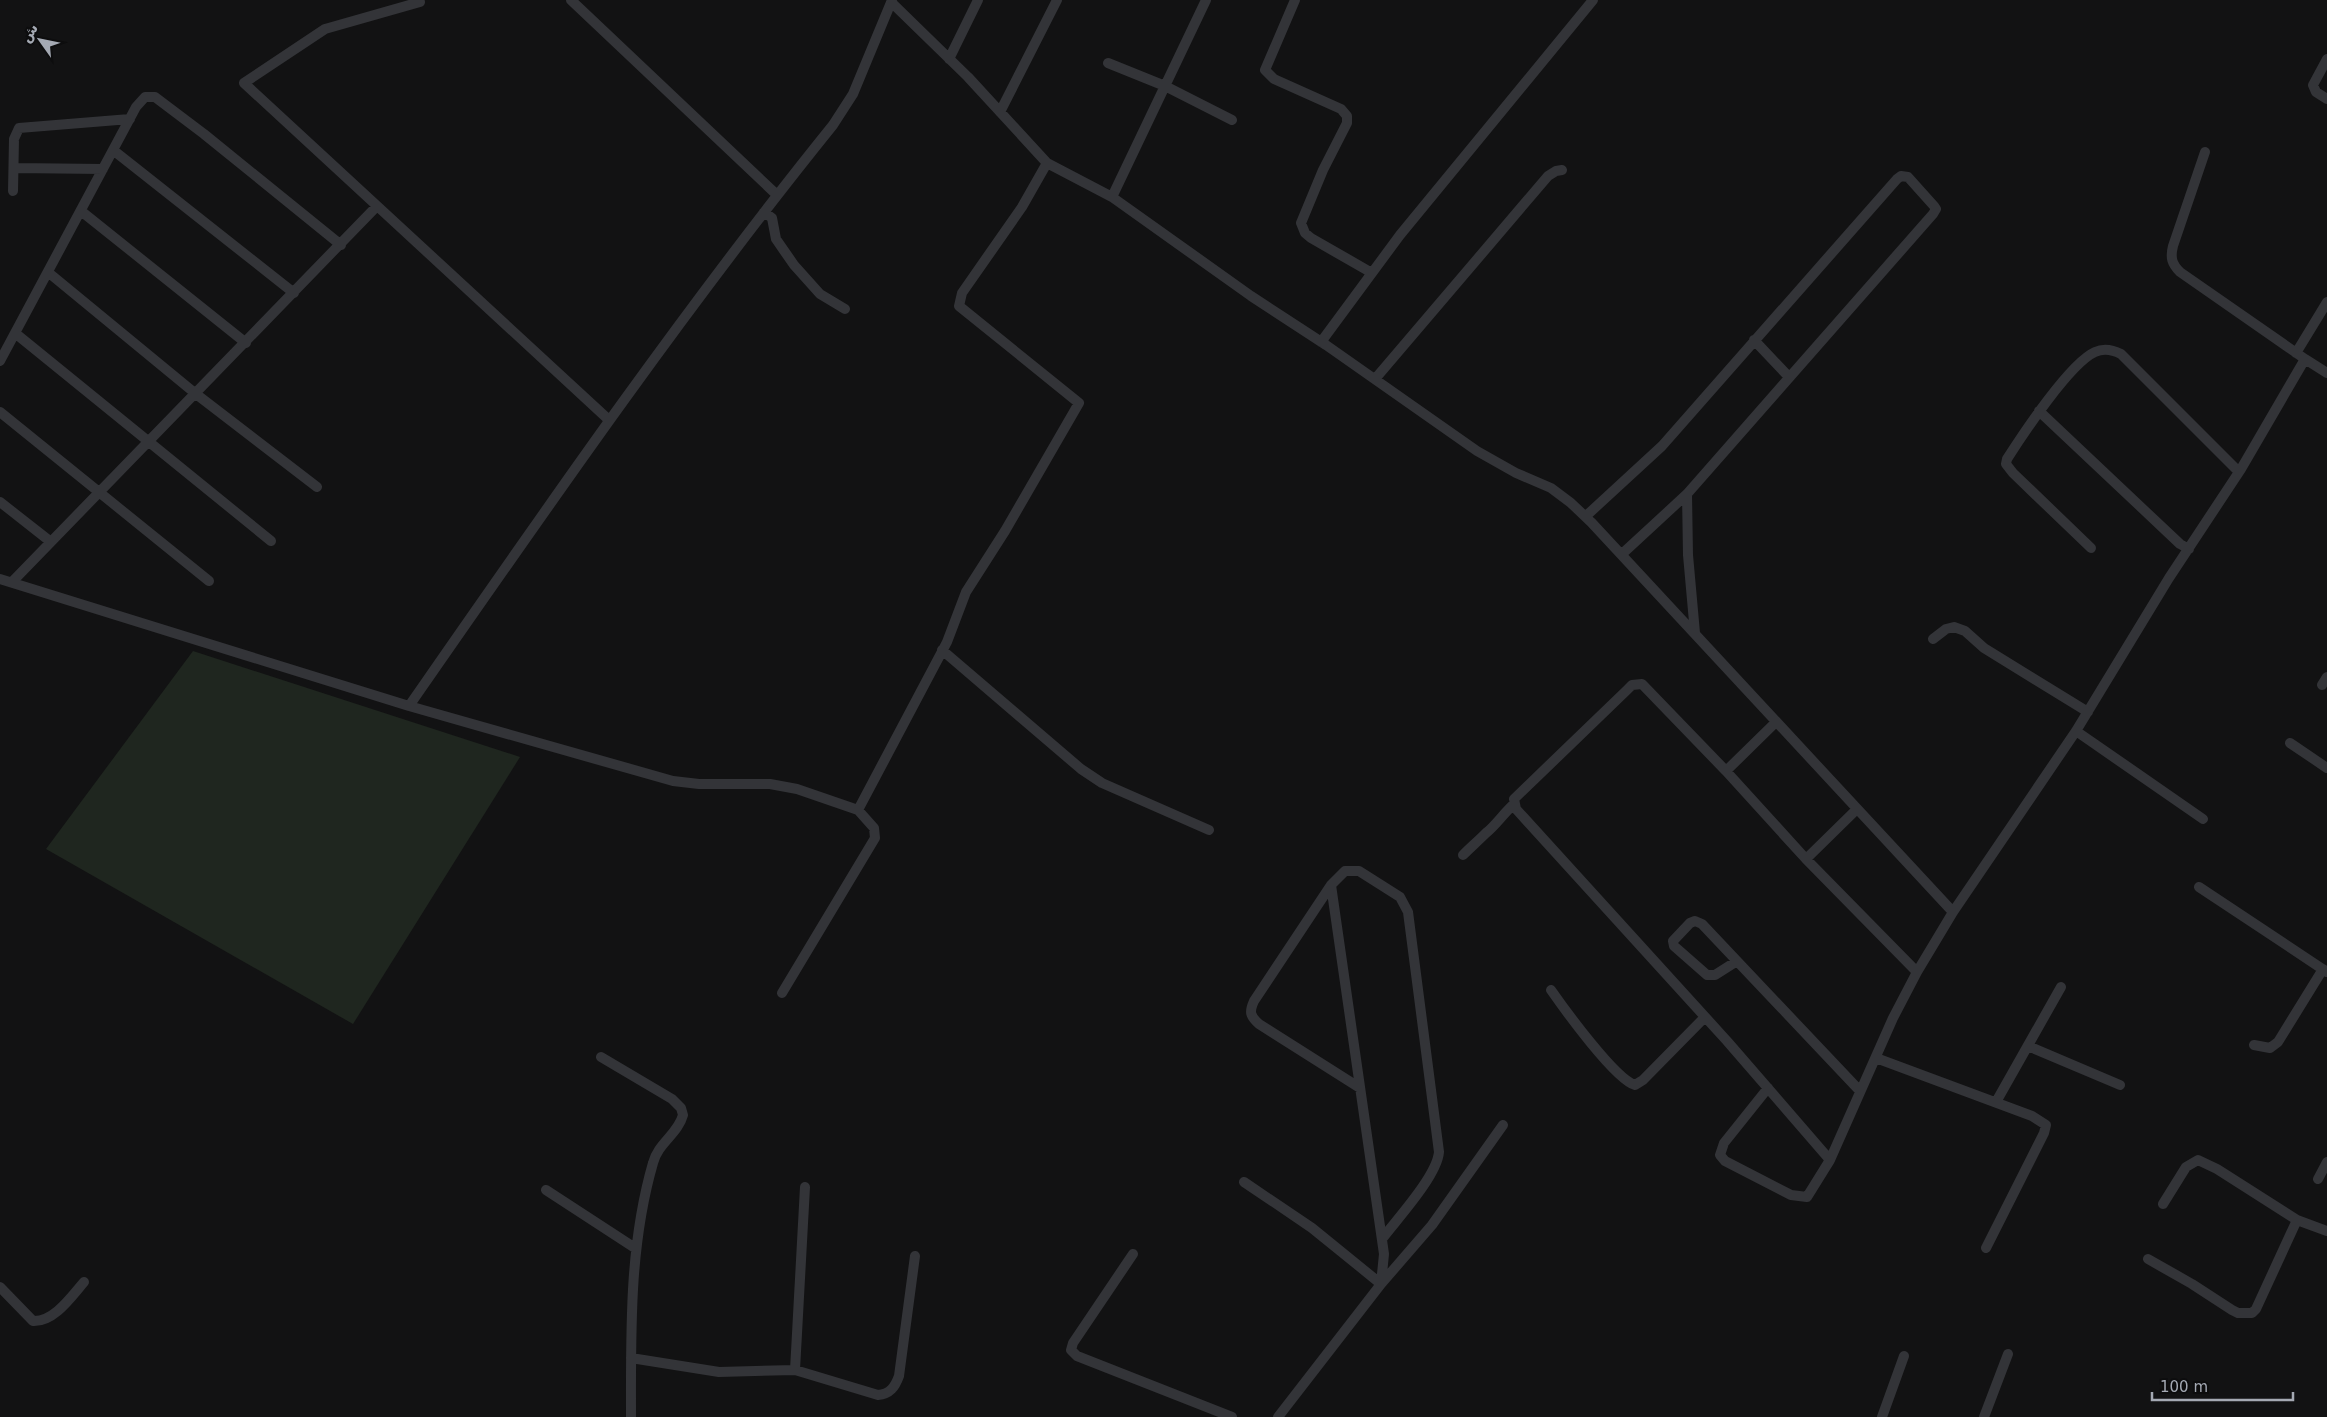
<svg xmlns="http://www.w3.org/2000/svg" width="2327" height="1417" font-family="'DejaVu Sans',Cairo,sans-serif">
  <rect width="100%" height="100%" fill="#121213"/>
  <path fill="#1f261f" d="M193 651 520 757 353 1024 46 849Z"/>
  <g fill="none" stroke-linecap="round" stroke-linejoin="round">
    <path stroke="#333438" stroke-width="10" d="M571 0 777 195
      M1295 0 1265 70 1274 79 1341 109 1347 116V123L1323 170 1301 223 1305 233 1311 238 1372 273
      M420 2 325 29 244 83 609 420
      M949 59 978 0
      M2327 59 2313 85 2316 92 2327 99
      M1108 63 1165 86 1232 120
      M1000 112 1057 0
      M113 150 294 293
      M2205 152 2173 246C2170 258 2172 264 2180 272L2305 359
      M1047 163 1112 197 1251 296 1326 345 1477 451 1516 473 1551 488 1571 503 1591 522 1953 912
      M14 168 103 169
      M13 191 14 139 19 128 130 119
      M1112 197 1206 0
      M81 211 246 343
      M764 212 772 218 776 239 794 265 820 294 845 309
      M49 273 196 394 317 487
      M15 333 271 541
      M1754 340 1789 377
      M1321 342 1400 235 1593 0
      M2296 353 2327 302
      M0 361 136 107 145 97H155L204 134 341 245
      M1375 379 1548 176 1556 171 1562 170
      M2039 411 2180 544 2189 549
      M0 412 209 581
      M1687 494 1688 555 1695 633
      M0 502 51 542
      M1586 516 1662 446 1897 179 1901 176 1908 177 1934 206 1936 209 1933 214 1687 494 1622 554
      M2091 548 2013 473 2006 464 2007 459C2023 434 2070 363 2095 352 2104 348 2113 350 2121 354L2239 472
      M0 579 409 706 673 781 699 784H770L797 789 858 810 874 828 875 838 782 993
      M12 582 377 206
      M1933 639 1946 629 1954 627 1965 631 1984 648 2088 712
      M942 650 1081 769 1102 783 1209 830
      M2322 685 2327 677
      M409 706C546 509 682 312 833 125L853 94 892 0
      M2076 731 2203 819
      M2290 743 2327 768
      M1726 771 1776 722
      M858 810 947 642 966 592 1005 531 1079 403 959 306 962 293 1022 207 1047 163 968 77 892 3
      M1463 855C1471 847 1478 841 1486 833 1496 825 1503 814 1514 804
      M1806 859 1857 809
      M1331 885 1384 1254 1381 1284 1432 1225 1503 1125
      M2199 887 2327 972
      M1737 961 1715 975H1707L1674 946 1673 941 1690 923 1695 921 1702 924 1860 1091
      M1551 990C1565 1010 1615 1079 1635 1085L1643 1080 1705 1017
      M2254 1045 2270 1048 2278 1042 2323 969
      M2028 1046 2120 1085
      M601 1057 672 1099 681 1108 683 1115C678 1134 658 1143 653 1163 629 1246 631 1331 631 1417
      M1876 1058 2032 1116 2046 1125 2044 1133 1986 1248
      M1360 1088 1259 1024C1250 1016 1249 1012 1254 1001L1331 885 1345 871H1359L1400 897 1408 912 1439 1152C1437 1176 1397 1219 1382 1239
      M1768 1088 1724 1143 1720 1155 1725 1161 1791 1195 1807 1197 1830 1160 1893 1018 1917 972 1953 912 2076 731 2169 578 2241 469 2305 359 2327 373
      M1996 1102 2061 987
      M1830 1160 1727 1041 1516 809 1514 799 1627 690 1632 685 1642 684 1726 771 1806 859 1917 972
      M2318 1179 2327 1162
      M1244 1182 1312 1228 1381 1284 1278 1417
      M546 1190 635 1248
      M2163 1204 2186 1167 2198 1160 2217 1169 2297 1220 2327 1231
      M1133 1254 1073 1343 1071 1350 1077 1356 1232 1417
      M2148 1259 2192 1284 2232 1310 2238 1313H2252L2256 1309 2297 1220
      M0 1287 33 1321C54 1322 71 1297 84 1282
      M631 1358 719 1372 795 1370 878 1395C890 1394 895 1387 899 1376L915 1256
      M795 1370 805 1187
      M1882 1417 1904 1356
      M1984 1417 2008 1354"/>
  </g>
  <g transform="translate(40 40) rotate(303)" stroke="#0d0d0e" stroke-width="4" paint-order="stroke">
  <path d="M0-4L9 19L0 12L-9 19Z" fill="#a4a9b3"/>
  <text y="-8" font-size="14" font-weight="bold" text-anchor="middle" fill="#a4a9b3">ش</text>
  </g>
  <path d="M2152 1392v8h141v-8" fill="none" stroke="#a4a9b3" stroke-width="2.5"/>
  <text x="2160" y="1392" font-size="15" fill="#a4a9b3" stroke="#0d0d0e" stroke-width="4" paint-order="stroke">100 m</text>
</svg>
